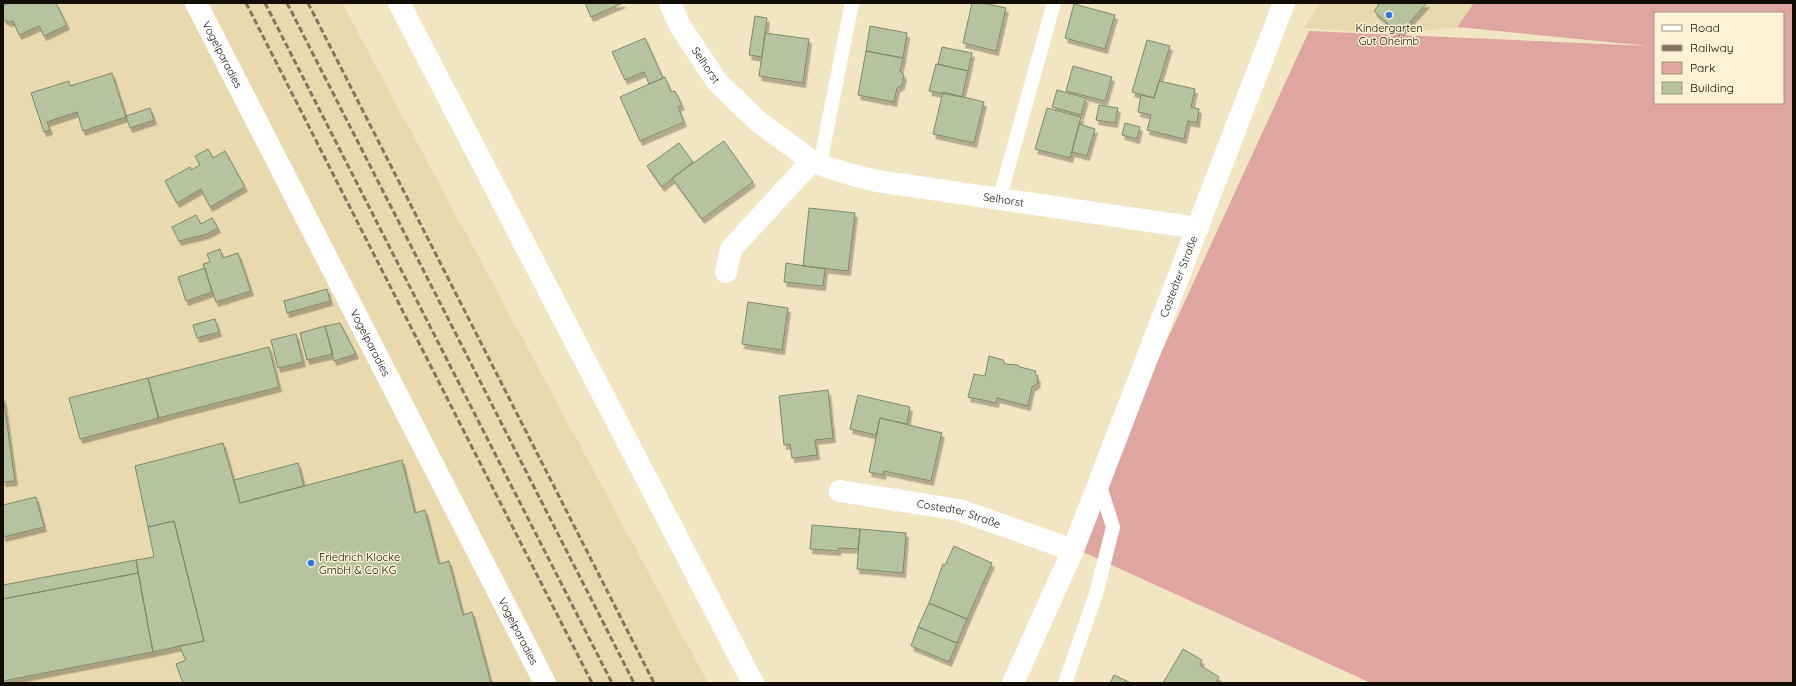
<svg xmlns="http://www.w3.org/2000/svg" width="1796" height="686" font-family="Quicksand,sans-serif">
  <defs>
    <filter id="shadow"><feDropShadow dx="2.5" dy="4.5" stdDeviation="0" flood-color="#0004"/></filter>
  </defs>
  <rect width="100%" height="100%" fill="#f2e5c1"/>
  <path fill="#e8d9ae" d="M3 3H342L708 683H3Z
    M1320 3H1474L1457 27 1400 34 1304 28Z"/>
  <path fill="#dfa5a1" fill-rule="evenodd" d="M1474 3H1793V683H1371L1072 547 1309 31 1649 46 1457 27ZM1655 13H1783V103H1655Z"/>
  <path fill="#b6c3a1" stroke="#7d8969" filter="url(#shadow)" d="M5 3H56L67 25 44 36 39 26 19 35 13 21 9 22 3 19V6L6 5Z
    M585 3H623L591 17Z
    M972 3H983L1006 8 996 51 963 43Z
    M1376 3H1427L1399 34 1374 11 1379 5Z
    M1074 4 1115 15 1105 49 1065 38Z
    M755 16 767 18 762 57 749 55Z
    M870 26 907 33 903 58 866 51Z
    M765 33 809 39 803 83 759 76Z
    M645 38 663 78 649 84 644 72 625 80 612 52Z
    M1147 40 1170 46 1154 98 1132 92Z
    M942 47 972 53 968 71 938 64Z
    M866 51 903 58 900 71 904 75 902 85 897 88 894 102 858 95Z
    M936 64 968 71 962 97 929 91Z
    M1073 66 1112 77 1105 101 1066 91Z
    M112 73 126 117 83 131 77 112 47 122 50 130 44 132 31 93 69 81 70 86Z
    M665 77 671 92 675 91 682 105 678 107 684 122 640 141 620 97Z
    M1159 81 1195 89 1191 107 1199 109 1197 123 1188 121 1184 139 1147 130 1151 115 1138 112 1141 95 1154 98Z
    M1057 90 1086 98 1081 115 1052 107Z
    M943 92 984 102 974 143 933 134Z
    M1099 105 1118 108 1115 123 1096 120Z
    M150 108 154 120 130 128 126 116Z
    M1047 108 1081 117 1070 158 1035 149Z
    M1125 123 1140 127 1137 139 1122 135Z
    M1079 124 1095 129 1087 156 1072 152Z
    M724 141 753 182 702 219 672 178Z
    M679 143 693 162 662 187 647 166Z
    M208 149 213 158 225 151 245 187 210 207 201 189 177 203 165 181 190 167 191 170 200 165 195 156Z
    M809 208 855 213 848 271 803 266Z
    M196 215 201 224 212 218 218 228 207 234 179 241 172 227Z
    M220 249 223 258 238 253 251 291 216 302 203 264 210 262 207 254Z
    M786 263 825 269 823 286 784 282Z
    M205 268 212 292 186 301 178 277Z
    M327 289 330 301 287 313 284 301Z
    M748 302 788 308 782 350 742 344Z
    M215 319 219 332 197 338 193 325Z
    M340 323 356 354 334 361 325 326Z
    M325 326 333 354 307 360 300 333Z
    M296 334 303 362 278 368 271 340Z
    M269 347 279 387 158 418 148 378Z
    M989 356 1003 360 1005 364 1018 365 1020 367 1036 371 1035 374 1038 378 1037 384 1032 387 1028 406 997 398 996 403 968 397 974 374 985 376Z
    M148 378 159 418 80 439 69 398Z
    M828 390 833 438 815 440 817 455 792 458 790 444 784 445 779 396Z
    M858 395 910 407 907 424 880 418 876 435 850 429Z
    M3 396 15 481 3 482Z
    M880 418 942 433 931 481 884 471 883 475 869 472Z
    M223 443 240 503 402 460 415 513 425 510 439 564 449 561 463 615 472 612 491 683H183L176 664 186 660 179 646 204 641 174 521 148 527 135 466Z
    M298 463 304 486 240 503 234 480Z
    M36 497 44 527 3 537V505Z
    M174 521 204 641 153 652 136 560 154 557 148 527Z
    M812 525 860 529 858 549 839 548 838 551 810 549Z
    M860 529 906 533 903 573 857 569Z
    M954 546 992 563 967 619 929 603 943 564 945 565Z
    M136 560 138 573 3 599V585Z
    M138 573 153 652 3 681V599Z
    M929 603 967 619 957 643 918 627Z
    M918 627 957 643 949 662 911 646Z
    M1183 649 1202 660 1200 665 1219 677 1216 683H1163Z
    M1114 675 1131 683H1110Z"/>
  <g fill="none" stroke-linecap="round" stroke-linejoin="round">
    <path stroke="#fff" stroke-width="14" d="M820 164 852 3
      M999 200 1054 3
      M1065 683 1096 594 1113 527 1099 483"/>
    <g stroke="#fff" stroke-width="22">
      <path id="s1" d="M196 3 545 683"/>
      <path id="s2" d="M670 3 680 26 718 83 759 122 812 161C833 170 854 176 877 181L1198 228"/>
      <path d="M726 272 731 249 812 161"/>
      <path id="s3" d="M840 491 959 510 1073 550"/>
      <path id="s4" d="M1013 683 1073 550 1284 3"/>
    </g>
    <path stroke="#fff" stroke-width="22" d="M399 3 753 683"/>
    <path stroke="#7f7760" stroke-width="3" stroke-dasharray="6 3" stroke-linecap="butt" d="M246 3 592 683
      M265 3 612 683
      M287 3 634 683
      M308 3 654 683"/>
  </g>
  <g fill="#2f79e6" stroke="#fdf2d5" stroke-width="1.5">
    <circle cx="1389" cy="15" r="4"/>
    <circle cx="311" cy="563" r="4"/>
  </g>
  <g text-anchor="middle" dominant-baseline="central" stroke-width="3" stroke-linejoin="round" paint-order="stroke">
    <g font-size="11" fill="#110d03" stroke="#fdf2d5">
      <text x="1389" y="28">Kindergarten<tspan x="1389" dy="13">Gut Oheimb</tspan></text>
      <text x="319" y="557" text-anchor="start">Friedrich Klocke<tspan x="319" dy="13">GmbH &amp; Co KG</tspan></text>
    </g>
    <g font-size="11" fill="#110d03" stroke="#fdf2d5">
      <text stroke="none"><textPath href="#s1" startOffset="58">Vogelparadies</textPath></text>
      <text stroke="none"><textPath href="#s2" startOffset="72">Selhorst</textPath></text>
      <text stroke="none"><textPath href="#s2" startOffset="412">Selhorst</textPath></text>
      <text stroke="none"><textPath href="#s4" startOffset="439">Costedter Straße</textPath></text>
      <text stroke="none"><textPath href="#s1" startOffset="382">Vogelparadies</textPath></text>
      <text stroke="none"><textPath href="#s3" startOffset="121">Costedter Straße</textPath></text>
      <text stroke="none"><textPath href="#s1" startOffset="706">Vogelparadies</textPath></text>
    </g>
  </g>
  <rect width="1796" height="686" fill="none" stroke="#110d03" stroke-width="8"/>
  <rect x="1654" y="12" width="130" height="92" fill="#fdf2d5" stroke="#9f9681"/>
  <rect x="1662" y="25" width="20" height="6" fill="#ffffff" stroke="#9f9681"/>
  <text x="1690" y="32" font-size="12" fill="#110d03">Road</text>
  <rect x="1662" y="45" width="20" height="6" fill="#7f7760" stroke="#9f9681"/>
  <text x="1690" y="52" font-size="12" fill="#110d03">Railway</text>
  <rect x="1662" y="62" width="20" height="12" fill="#dfa5a1" stroke="#9f9681"/>
  <text x="1690" y="72" font-size="12" fill="#110d03">Park</text>
  <rect x="1662" y="82" width="20" height="12" fill="#b6c3a1" stroke="#9f9681"/>
  <text x="1690" y="92" font-size="12" fill="#110d03">Building</text>
</svg>
